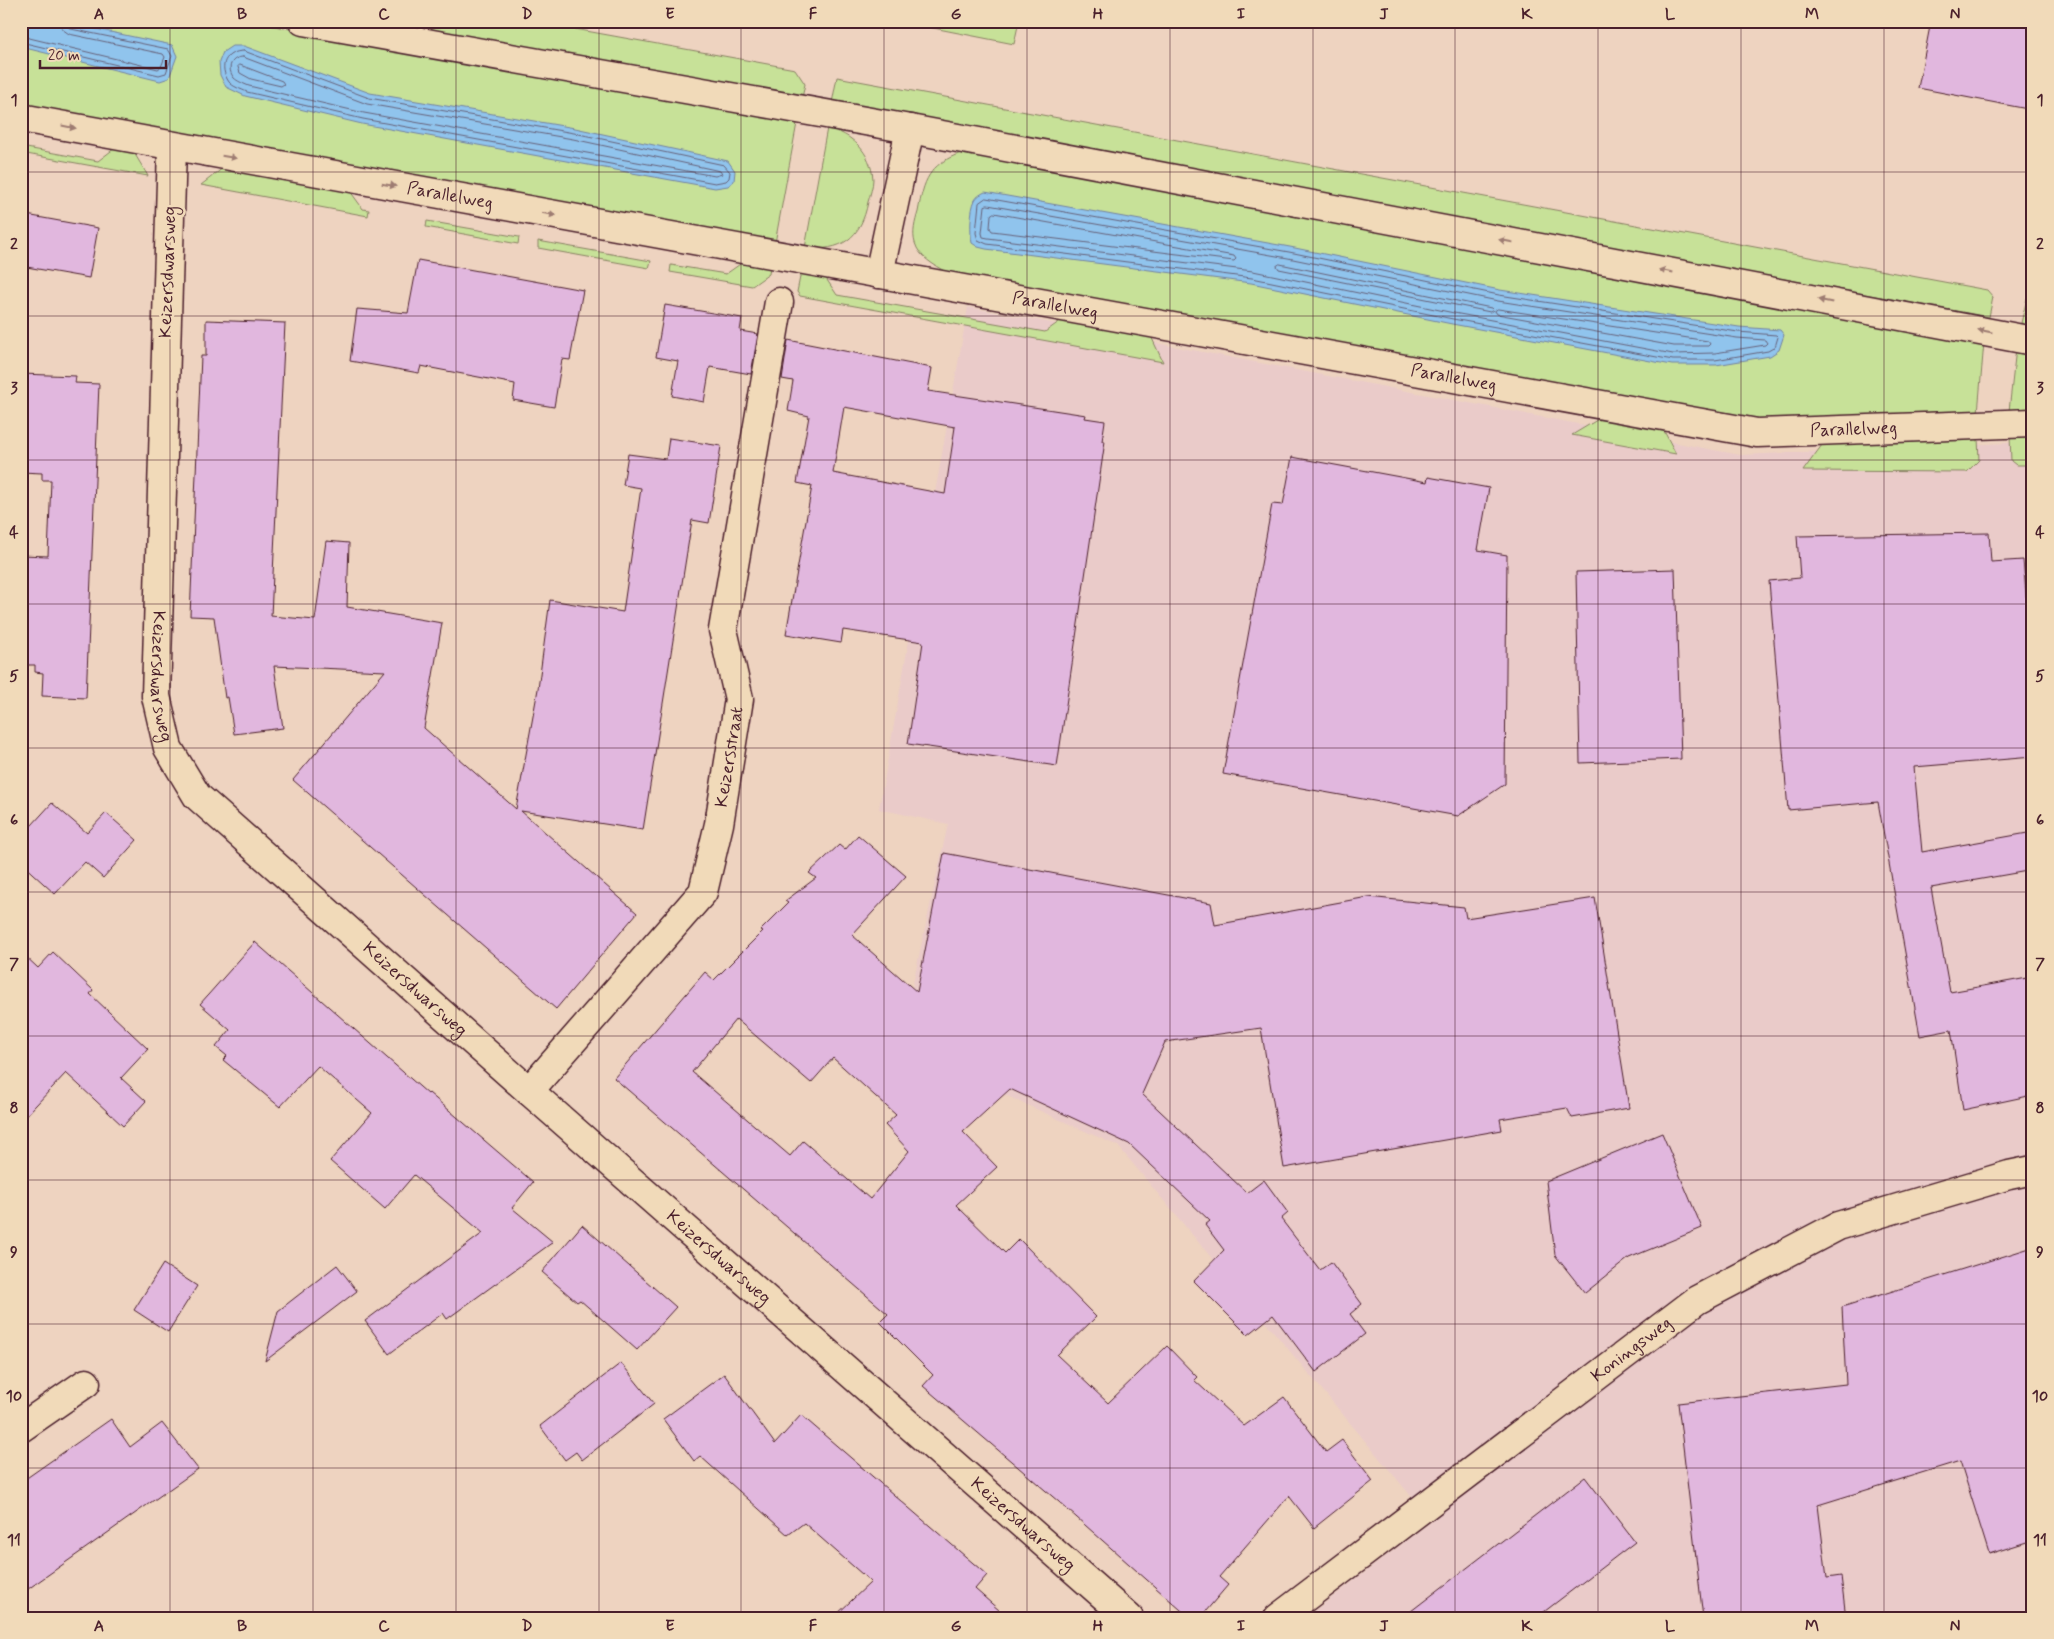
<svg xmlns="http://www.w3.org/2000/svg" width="2054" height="1639" font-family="Mynerve,sans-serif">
  <rect width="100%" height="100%" fill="#eed3c0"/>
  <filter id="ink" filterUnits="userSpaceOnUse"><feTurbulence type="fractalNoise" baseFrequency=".02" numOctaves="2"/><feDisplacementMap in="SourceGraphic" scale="10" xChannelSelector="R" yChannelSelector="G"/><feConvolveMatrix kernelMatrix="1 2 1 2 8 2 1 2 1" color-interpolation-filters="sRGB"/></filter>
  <g filter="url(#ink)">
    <path fill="#eacbc9" d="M968 307 1740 455 2033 442V1618H1305L1432 1521 1118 1146 899 1047 948 824 879 809Z"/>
    <path fill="#c7e198" stroke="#888062" d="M21 21H247L797 123 775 243 21 104Z
      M385 21H531L795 69 805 84 802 98Z
      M898 21H1019L1014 44Z
      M837 77 1987 290 1993 297 1989 317 832 103Z
      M827 128C852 134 871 152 873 179 873 186 870 195 868 202 861 238 842 252 805 248Z
      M21 147 98 161 115 148 133 151 148 176 21 153Z
      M961 153 1984 342 1978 413 1766 419 1744 417 946 272C934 265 919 257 915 243 912 233 915 222 918 212 924 180 928 165 961 153Z
      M223 168 350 191 363 209 369 210 368 216 201 185Z
      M427 221 519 237 518 244 426 227Z
      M538 241 651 261 649 268 538 248Z
      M743 262 770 267 769 274 752 286 670 272 671 265 726 274Z
      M801 272 825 277 837 295 1045 332 1063 319 1150 334 1163 362 800 296 797 292Z
      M2027 298 2033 299V326L2021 323Z
      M2016 348 2033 351V410L2009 411Z
      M1602 417 1663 429 1676 454 1572 435Z
      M2033 435V465H2016L2011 461 2010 436Z
      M1978 438 1979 460 1967 472 1803 471 1822 445Z"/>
    <path fill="#90c4ed" stroke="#74829f" d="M21 21H58L172 45 177 56 169 78 160 81 21 47Z
      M232 46H244L370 93 575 128 728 161 735 171 734 181 728 186 715 188 362 124 245 96 226 87 220 75 219 62 223 52Z
      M985 192 1290 247 1500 290 1739 327 1780 330 1784 335 1779 350 1770 356 1716 365H1672L1452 324 1251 283 986 249 978 247 972 243C970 233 970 210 975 200 977 196 981 194 985 192Z"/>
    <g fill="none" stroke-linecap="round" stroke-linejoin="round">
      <path stroke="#666179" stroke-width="1" d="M21 36 158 69 161 67 165 57 163 54 69 34 62 29 60 21
        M21 42 159 75 166 73 172 56 168 49 71 29 67 26V21
        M244 51 369 98 574 133 724 165 730 172 729 178 726 181 715 183 363 119 247 92C241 89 233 87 229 82 218 66 225 51 244 51Z
        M243 57 367 104 573 139 720 171 722 174 715 176 364 113 249 86C244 84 237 81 234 78 226 68 231 57 243 57Z
        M240 65 282 81 284 84 281 86 251 79 240 73 238 67Z
        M986 198 1289 252 1499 295 1738 332 1776 335 1778 337 1775 347 1768 351 1715 360H1673L1453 319 1252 278 987 244 978 240 976 233 979 203Z
        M988 205 1288 258 1498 301 1737 338 1765 340 1767 343 1765 345 1715 353 1673 354 1454 313 1253 271 988 238 983 237 982 233 985 206Z
        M994 213 1234 256 1236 259 1234 261 992 231 990 228 991 215Z
        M1280 264 1491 308 1493 310 1490 312 1279 269 1277 266Z
        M1498 309 1708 341 1710 344 1708 346H1674L1497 314 1495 311Z"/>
    </g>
    <path fill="#e1b7de" stroke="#4a1f2b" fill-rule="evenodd" d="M1931 21H2033V110L1918 88Z
      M21 214 98 228 89 278 21 266Z
      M418 260 583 290 570 360 562 359 554 407 513 400 515 384 421 366 419 373 350 361 357 309 408 313Z
      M665 305 742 318 740 331 758 334 751 374 710 367 704 402 672 396 678 361 656 357Z
      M206 320 285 323 271 616 315 620 326 541 349 543 347 607 442 623 424 728 516 809 538 689 550 600 623 612 641 488 623 485 628 454 666 459 669 438 721 446 709 523 692 520 643 830 521 811 637 913 556 1009 293 780 385 671 274 666 283 728 234 734 228 697 225 698 214 617 190 616 201 356H206Z
      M788 340 932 368 928 391 1086 415 1085 418 1105 421 1102 441H1105L1057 766 908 744 923 642 843 630 841 643 786 634 812 486 797 483 809 416 788 411 793 381 782 379ZM844 407 955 427 945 494 833 473Z
      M21 374 76 376 75 383 99 384 86 698 42 696 43 673 35 672V665H21V555L48 556 51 480H42V473L21 472Z
      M1292 457 1427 482 1428 477 1489 488 1478 550 1507 555 1505 784 1458 816 1223 774 1272 504 1283 505Z
      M1989 533 1991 562 2023 560 2033 676V757L1914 767 1922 852 2033 832V870L1931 888 1950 992 2033 977V1095L1963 1110 1951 1030 1920 1036 1878 802 1788 810 1769 581 1800 578 1797 536Z
      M1675 569 1681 759 1580 763 1576 572Z
      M52 803 87 833 106 813 137 840 103 878 85 862 55 894 21 863V837Z
      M858 835 906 876 852 935 917 992 944 853 1211 903 1215 925 1368 897 1464 907 1466 918 1595 898 1629 1108 1572 1118 1567 1108 1500 1119 1502 1130 1284 1168 1261 1028 1165 1042 1142 1094 1247 1193 1264 1180 1288 1213 1281 1219 1320 1270 1331 1262 1362 1304 1350 1314 1365 1334 1316 1372 1273 1315 1248 1335 1194 1281 1224 1250 1205 1225 1210 1221 1129 1144 1010 1089 963 1132 997 1167 956 1205 1005 1253 1019 1239 1096 1317 1057 1355 1108 1403 1167 1346 1197 1377 1194 1380 1244 1426 1284 1397 1326 1452 1342 1440 1373 1481 1314 1528 1289 1496 1219 1577 1228 1585 1200 1618H1190L1059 1502 923 1386 933 1375 880 1322 888 1314 614 1078 705 972 714 980 763 931 761 930 788 903 785 901 816 878 809 873 839 845 845 850ZM736 1019 811 1083 833 1058 896 1115 885 1125 909 1151 870 1199 803 1141 790 1156 692 1072Z
      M255 942 428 1094 429 1093 533 1182 512 1208 553 1242 447 1319 443 1313 389 1354 365 1321 483 1233 414 1175 385 1209 330 1161 372 1113 318 1066 280 1107 223 1060 227 1056 216 1047 230 1030 200 1004Z
      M21 952 38 968 53 952 93 990 90 994 148 1049 121 1078 146 1101 123 1126 66 1073 21 1121Z
      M1662 1133 1702 1228 1629 1258 1585 1293 1555 1255 1546 1181Z
      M582 1225 676 1307 637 1350 580 1300 577 1302 542 1272Z
      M2033 1247V1540L1989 1554 1960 1461 1818 1505 1827 1578 1841 1576 1846 1618H1703L1678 1403 1846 1384 1842 1307Z
      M163 1264 197 1286 168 1332 134 1310Z
      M337 1265 357 1291 265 1361 278 1311Z
      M621 1363 654 1404 582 1460 576 1452 565 1460 540 1426Z
      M724 1374 775 1444 801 1415 987 1575 975 1589 1008 1618H833L871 1582 804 1523 788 1535 700 1456 694 1461 663 1419Z
      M111 1419 130 1447 162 1423 198 1469 21 1594V1482Z
      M1585 1477 1635 1542 1536 1618H1402Z"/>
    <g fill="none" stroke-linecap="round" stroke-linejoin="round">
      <defs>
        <g id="street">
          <path id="s1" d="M172 147 156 696 168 748 197 796 529 1091 1129 1618"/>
          <path d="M879 274 910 129"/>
          <path id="s2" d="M529 1091 703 892 719 824 739 699 723 630 779 302"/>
          <path d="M21 1428 86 1383"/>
          <path id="s3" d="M1278 1618 1697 1300 1838 1226 2009 1175 2033 1170"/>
        </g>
        <g id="secondary">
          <path d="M303 21 910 129 2033 341"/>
          <path id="s4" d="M21 118 1757 433 2033 423"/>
        </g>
      </defs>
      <use href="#street" stroke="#4a1f2b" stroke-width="31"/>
      <use href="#secondary" stroke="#4a1f2b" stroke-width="31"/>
      <use href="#street" stroke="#f1dab9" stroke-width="28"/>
      <use href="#secondary" stroke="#f1dab9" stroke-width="28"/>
    </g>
    <defs><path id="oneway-solid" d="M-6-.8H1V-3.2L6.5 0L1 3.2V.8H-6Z" transform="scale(1.25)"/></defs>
    <g fill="#9e7c72">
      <use href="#oneway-solid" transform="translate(69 127) rotate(11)"/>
      <use href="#oneway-solid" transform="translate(229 157) rotate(10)"/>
      <use href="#oneway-solid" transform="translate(389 185) rotate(10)"/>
      <use href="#oneway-solid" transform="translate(549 214) rotate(10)"/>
      <use href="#oneway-solid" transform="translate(1506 241) rotate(-169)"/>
      <use href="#oneway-solid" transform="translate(1666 271) rotate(-169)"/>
      <use href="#oneway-solid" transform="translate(1825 301) rotate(-169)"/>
      <use href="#oneway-solid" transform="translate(1985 331) rotate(-169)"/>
    </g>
  </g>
  <path fill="none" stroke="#4a1f2b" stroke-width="1" stroke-opacity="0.55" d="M170 21V1618M313 21V1618M456 21V1618M599 21V1618M741 21V1618M884 21V1618M1027 21V1618M1170 21V1618M1313 21V1618M1455 21V1618M1598 21V1618M1741 21V1618M1884 21V1618M21 172H2033M21 316H2033M21 460H2033M21 604H2033M21 748H2033M21 892H2033M21 1036H2033M21 1180H2033M21 1324H2033M21 1468H2033"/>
  <g text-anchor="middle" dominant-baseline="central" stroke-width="5" stroke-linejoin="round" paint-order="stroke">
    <g font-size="18" fill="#4a1f2b" stroke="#f1dab9">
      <text stroke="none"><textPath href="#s4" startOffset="436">Parallelweg</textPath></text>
      <text transform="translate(168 272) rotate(-88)">Keizersdwarsweg</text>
      <text stroke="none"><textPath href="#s4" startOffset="1051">Parallelweg</textPath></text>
      <text stroke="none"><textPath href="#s4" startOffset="1456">Parallelweg</textPath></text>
      <text stroke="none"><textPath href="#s4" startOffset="1861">Parallelweg</textPath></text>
      <text stroke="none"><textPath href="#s1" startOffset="530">Keizersdwarsweg</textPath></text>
      <text stroke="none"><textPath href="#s2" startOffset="402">Keizersstraat</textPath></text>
      <text stroke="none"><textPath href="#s1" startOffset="950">Keizersdwarsweg</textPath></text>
      <text stroke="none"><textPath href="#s1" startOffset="1355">Keizersdwarsweg</textPath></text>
      <text stroke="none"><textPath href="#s3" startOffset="444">Koningsweg</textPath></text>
      <text stroke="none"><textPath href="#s1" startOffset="1760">Keizersdwarsweg</textPath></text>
    </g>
  </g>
  <rect width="2054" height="1639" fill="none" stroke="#f1dab9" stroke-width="55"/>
  <path d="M40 60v8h126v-8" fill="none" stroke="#4a1f2b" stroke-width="2.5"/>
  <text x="48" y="60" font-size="15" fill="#4a1f2b" stroke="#f1dab9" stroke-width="4" paint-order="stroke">20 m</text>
  <rect x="28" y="28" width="1998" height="1584" fill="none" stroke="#4a1f2b" stroke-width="2"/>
  <g font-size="16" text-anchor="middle" font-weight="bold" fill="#4a1f2b">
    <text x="99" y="19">A</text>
    <text x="242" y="19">B</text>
    <text x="384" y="19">C</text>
    <text x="527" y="19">D</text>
    <text x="670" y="19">E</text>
    <text x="813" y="19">F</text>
    <text x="956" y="19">G</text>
    <text x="1098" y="19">H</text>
    <text x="1241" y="19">I</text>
    <text x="1384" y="19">J</text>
    <text x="1527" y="19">K</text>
    <text x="1670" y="19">L</text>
    <text x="1812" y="19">M</text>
    <text x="1955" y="19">N</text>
    <text x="14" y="105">1</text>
    <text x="2040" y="105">1</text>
    <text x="14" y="249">2</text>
    <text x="2040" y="249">2</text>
    <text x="14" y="393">3</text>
    <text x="2040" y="393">3</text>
    <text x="14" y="537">4</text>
    <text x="2040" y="537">4</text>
    <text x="14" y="681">5</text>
    <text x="2040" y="681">5</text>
    <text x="14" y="825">6</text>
    <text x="2040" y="825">6</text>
    <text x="14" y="969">7</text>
    <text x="2040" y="969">7</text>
    <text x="14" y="1113">8</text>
    <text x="2040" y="1113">8</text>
    <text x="14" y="1257">9</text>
    <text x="2040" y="1257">9</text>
    <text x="14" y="1401">10</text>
    <text x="2040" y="1401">10</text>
    <text x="14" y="1545">11</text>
    <text x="2040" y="1545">11</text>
    <text x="99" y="1631">A</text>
    <text x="242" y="1631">B</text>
    <text x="384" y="1631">C</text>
    <text x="527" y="1631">D</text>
    <text x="670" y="1631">E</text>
    <text x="813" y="1631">F</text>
    <text x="956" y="1631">G</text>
    <text x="1098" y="1631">H</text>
    <text x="1241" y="1631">I</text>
    <text x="1384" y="1631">J</text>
    <text x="1527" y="1631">K</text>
    <text x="1670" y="1631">L</text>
    <text x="1812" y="1631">M</text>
    <text x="1955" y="1631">N</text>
  </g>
</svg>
